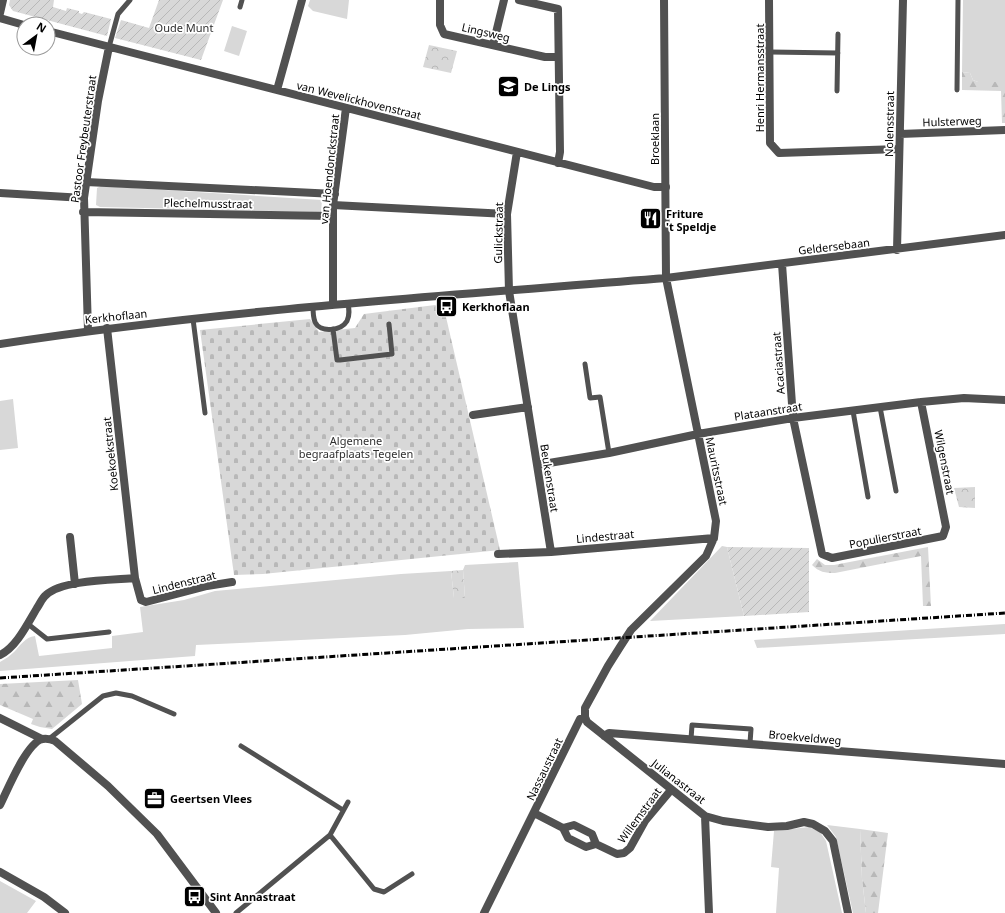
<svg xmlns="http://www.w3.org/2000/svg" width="1005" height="913" font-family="'Noto Sans',sans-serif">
  <defs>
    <pattern id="forest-firs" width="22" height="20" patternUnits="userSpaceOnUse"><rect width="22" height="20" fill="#d8d8d8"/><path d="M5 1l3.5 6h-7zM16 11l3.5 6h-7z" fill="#b8b8b8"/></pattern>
    <pattern id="cemetery-stones" width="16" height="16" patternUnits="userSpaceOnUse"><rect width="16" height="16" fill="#d8d8d8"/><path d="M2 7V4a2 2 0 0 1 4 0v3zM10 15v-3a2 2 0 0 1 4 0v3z" fill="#b8b8b8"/></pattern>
    <pattern id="park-crowns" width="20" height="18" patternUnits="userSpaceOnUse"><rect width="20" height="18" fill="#d8d8d8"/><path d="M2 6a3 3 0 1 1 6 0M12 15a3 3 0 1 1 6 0" fill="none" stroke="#b8b8b8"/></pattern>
    <pattern id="garden-furrows" width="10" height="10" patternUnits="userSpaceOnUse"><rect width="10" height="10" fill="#d8d8d8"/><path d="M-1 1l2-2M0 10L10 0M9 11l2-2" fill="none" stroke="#b8b8b8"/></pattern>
  </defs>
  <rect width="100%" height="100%" fill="#fff"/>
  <path fill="#d8d8d8" d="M310 0H349L347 19 313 11 308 6Z
    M963 0H1005V82H978L973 80 970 73 962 72Z
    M232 26 247 31 239 56 224 51Z
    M101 186 322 200 321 212 100 207 96 205 97 188Z
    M13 399 18 448 0 450V401Z
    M722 546 727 547 744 616 650 621Z
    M518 562 524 628 468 629 405 635 196 645 195 656 0 671V662C5 659 10 656 14 652 20 646 25 637 35 636L39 656 112 648V636L143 632 140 607 184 600 215 591 401 574 451 571 454 598H465L463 570 465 565Z
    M1005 624V634L757 648 754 640Z
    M827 825 860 829 862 879 866 913H853L836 837Z
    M809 827 820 832 826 841 842 913H776L779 868 771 867 774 831Z
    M0 881 36 901 27 913H0Z"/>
  <path fill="url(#forest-firs)" d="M962 72 970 73 973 80 978 82H1005V123H1002L1001 91 962 90Z
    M928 547 931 606H923L921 556 835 573C825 573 819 572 812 565L817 559 825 565H834Z
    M78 680 82 704 52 729 40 727 31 724 33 719 0 705V684Z
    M860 829 888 833 878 913H866V912L862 879Z"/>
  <path fill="url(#cemetery-stones)" d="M443 304 500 550 263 574 234 575 200 330 310 319 319 332 355 328 364 314Z"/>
  <path fill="url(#park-crowns)" d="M429 45 457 51 451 73 423 67Z
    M975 487V508L959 507 954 488Z
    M463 570 465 598H454L451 571Z"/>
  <path fill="url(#garden-furrows)" d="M10 0H54L53 7 66 11 67 8 79 11V13L82 14 84 12 111 19 107 36 13 11 9 5Z
    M159 0H223L201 60 115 38 121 20 149 28Z
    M727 547 809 548V612L744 616Z"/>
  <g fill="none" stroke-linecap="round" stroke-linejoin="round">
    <path stroke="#515151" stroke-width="5" d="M240 7 242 0
      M109 47 118 14 130 0
      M770 52 838 53
      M957 90 958 0
      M837 91 838 34
      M313 306C313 311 313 317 315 322 320 333 341 331 347 321 350 315 349 309 348 303
      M193 319 205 413
      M333 329 337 360H340L392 354 389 324
      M585 364 590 398 600 397 609 453
      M880 407 896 491
      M853 411 868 497
      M28 624 47 639 109 632
      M49 739 103 696 116 693 132 696 174 714
      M691 739 692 725 751 729 750 743
      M241 746 343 810
      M330 835 374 889 384 892 412 874
      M236 913 330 835 348 802"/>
    <path stroke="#515151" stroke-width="8" d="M440 0V25L444 34 545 57H558
      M519 0 558 9 560 152 558 163
      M769 0 770 143 779 153 899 149
      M0 18 24 25
      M48 31 654 187H666
      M493 45 504 0
      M277 90 302 0
      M900 134 1005 130
      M517 152 507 214 509 291 551 552
      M86 182 335 194
      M0 193 84 198
      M333 205 507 214
      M83 212 333 216
      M897 250 903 0
      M782 264 793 418 822 554 832 558 943 536 946 527 921 402
      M333 304V205L346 108
      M107 328 135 578 141 600 146 602 207 586 232 582
      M88 330 84 198 98 101 109 47
      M473 415 528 407
      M537 465 609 453 698 434 793 418 921 402 964 398 1005 400
      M70 537 75 584
      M498 554 551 552 714 538
      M0 655C16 648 28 623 37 608 40 604 42 598 46 595 62 580 112 580 135 578
      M0 718 42 739
      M604 736 609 733 1005 764
      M534 813 563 828 568 838 586 847 596 844 617 854 624 853 630 848 645 821 671 790
      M705 816 709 913
      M563 828 574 825 592 834 596 844
      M0 872 44 897 65 913
      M484 913 580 719 585 717
      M848 913 833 841 825 831 813 824 804 822 787 826 768 827 723 821 705 816 587 722 585 717V708L608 666 620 647 631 630 706 556 714 538 716 521 666 278 1005 235"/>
    <path stroke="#515151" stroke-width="8" d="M0 13 3 0
      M0 344C220 310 443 296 666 278L664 0
      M0 805C8 789 26 744 42 739 47 738 51 739 55 741L108 786 157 834 216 913"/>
    <path stroke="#000" stroke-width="3" stroke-dasharray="6 2 1 2" stroke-linecap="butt" d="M0 678 1005 613"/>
  </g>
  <defs>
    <symbol id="school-square" viewBox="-11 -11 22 22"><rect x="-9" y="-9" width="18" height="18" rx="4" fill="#000" stroke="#fff"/><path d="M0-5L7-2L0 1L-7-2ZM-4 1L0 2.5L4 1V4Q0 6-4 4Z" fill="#fff"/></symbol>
    <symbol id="restaurant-square" viewBox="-11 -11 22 22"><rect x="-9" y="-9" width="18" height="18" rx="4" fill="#000" stroke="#fff"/><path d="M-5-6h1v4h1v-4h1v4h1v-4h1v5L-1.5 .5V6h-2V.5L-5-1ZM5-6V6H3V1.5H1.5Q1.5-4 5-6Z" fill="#fff"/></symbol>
    <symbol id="bus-square" viewBox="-11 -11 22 22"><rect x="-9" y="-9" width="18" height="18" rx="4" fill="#000" stroke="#fff"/><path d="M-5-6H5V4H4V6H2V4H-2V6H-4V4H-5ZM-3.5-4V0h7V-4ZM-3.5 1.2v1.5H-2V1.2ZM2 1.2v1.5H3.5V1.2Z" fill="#fff"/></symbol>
    <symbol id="office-square" viewBox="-11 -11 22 22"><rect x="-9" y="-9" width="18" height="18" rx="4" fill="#000" stroke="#fff"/><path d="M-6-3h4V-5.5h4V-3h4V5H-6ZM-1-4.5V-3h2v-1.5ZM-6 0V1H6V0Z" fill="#fff"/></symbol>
  </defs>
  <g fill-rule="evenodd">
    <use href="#school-square" x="496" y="74" width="25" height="25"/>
    <use href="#restaurant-square" x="638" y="206" width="25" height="25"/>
    <use href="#bus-square" x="434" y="294" width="25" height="25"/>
    <use href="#office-square" x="142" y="786" width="25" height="25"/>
    <use href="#bus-square" x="182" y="884" width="25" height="25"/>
  </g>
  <g text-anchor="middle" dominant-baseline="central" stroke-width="3.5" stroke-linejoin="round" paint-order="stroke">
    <g font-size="11" fill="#2f2f2f" stroke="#fff">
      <text x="184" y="27">Oude Munt</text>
      <text x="356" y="440">Algemene<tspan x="356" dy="13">begraafplaats Tegelen</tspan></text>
    </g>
    <g font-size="11" fill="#000" stroke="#fff">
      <text transform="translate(486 32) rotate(13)">Lingsweg</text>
      <text transform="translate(759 78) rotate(-90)">Henri Hermansstraat</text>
      <text transform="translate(359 100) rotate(14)">van Wevelickhovenstraat</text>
      <text transform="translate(952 121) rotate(-2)">Hulsterweg</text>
      <text transform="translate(889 124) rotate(-89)">Nolensstraat</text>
      <text transform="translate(83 139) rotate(-82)">Pastoor Freybeuterstraat</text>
      <text transform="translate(654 139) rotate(-90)">Broeklaan</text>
      <text transform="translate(329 169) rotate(-84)">van Hoendonckstraat</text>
      <text transform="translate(208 203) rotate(1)">Plechelmusstraat</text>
      <text transform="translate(498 233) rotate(-89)">Gulickstraat</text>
      <text transform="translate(834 246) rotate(-7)">Geldersebaan</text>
      <text transform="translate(116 316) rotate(-6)">Kerkhoflaan</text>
      <text transform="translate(778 363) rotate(-94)">Acaciastraat</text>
      <text transform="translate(768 411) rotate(-9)">Plataanstraat</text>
      <text transform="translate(110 454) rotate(-96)">Koekoekstraat</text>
      <text transform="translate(945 462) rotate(79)">Wilgenstraat</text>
      <text transform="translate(717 471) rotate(78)">Mauritsstraat</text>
      <text transform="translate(550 478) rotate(81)">Beukenstraat</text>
      <text transform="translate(605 536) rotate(-5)">Lindestraat</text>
      <text transform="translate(885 537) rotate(-11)">Populierstraat</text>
      <text transform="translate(184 582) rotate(-14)">Lindenstraat</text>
      <text transform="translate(805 737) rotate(5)">Broekveldweg</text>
      <text transform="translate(544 769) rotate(-64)">Nassaustraat</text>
      <text transform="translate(679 781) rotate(38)">Julianastraat</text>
      <text transform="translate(639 815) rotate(-54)">Willemstraat</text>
    </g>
    <g font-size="11" font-weight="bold" fill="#000" stroke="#fff" text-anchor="start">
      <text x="524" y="86">De Lings</text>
      <text x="666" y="213">Friture<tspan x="666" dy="13">'t Speldje</tspan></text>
      <text x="462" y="306">Kerkhoflaan</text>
      <text x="170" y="798">Geertsen Vlees</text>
      <text x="210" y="896">Sint Annastraat</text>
    </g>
  </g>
  <g transform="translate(36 36) rotate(32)"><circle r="19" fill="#ffffff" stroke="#999999"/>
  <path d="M0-3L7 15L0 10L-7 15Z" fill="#000000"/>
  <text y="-6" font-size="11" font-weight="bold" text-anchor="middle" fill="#000000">N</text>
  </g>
</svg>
